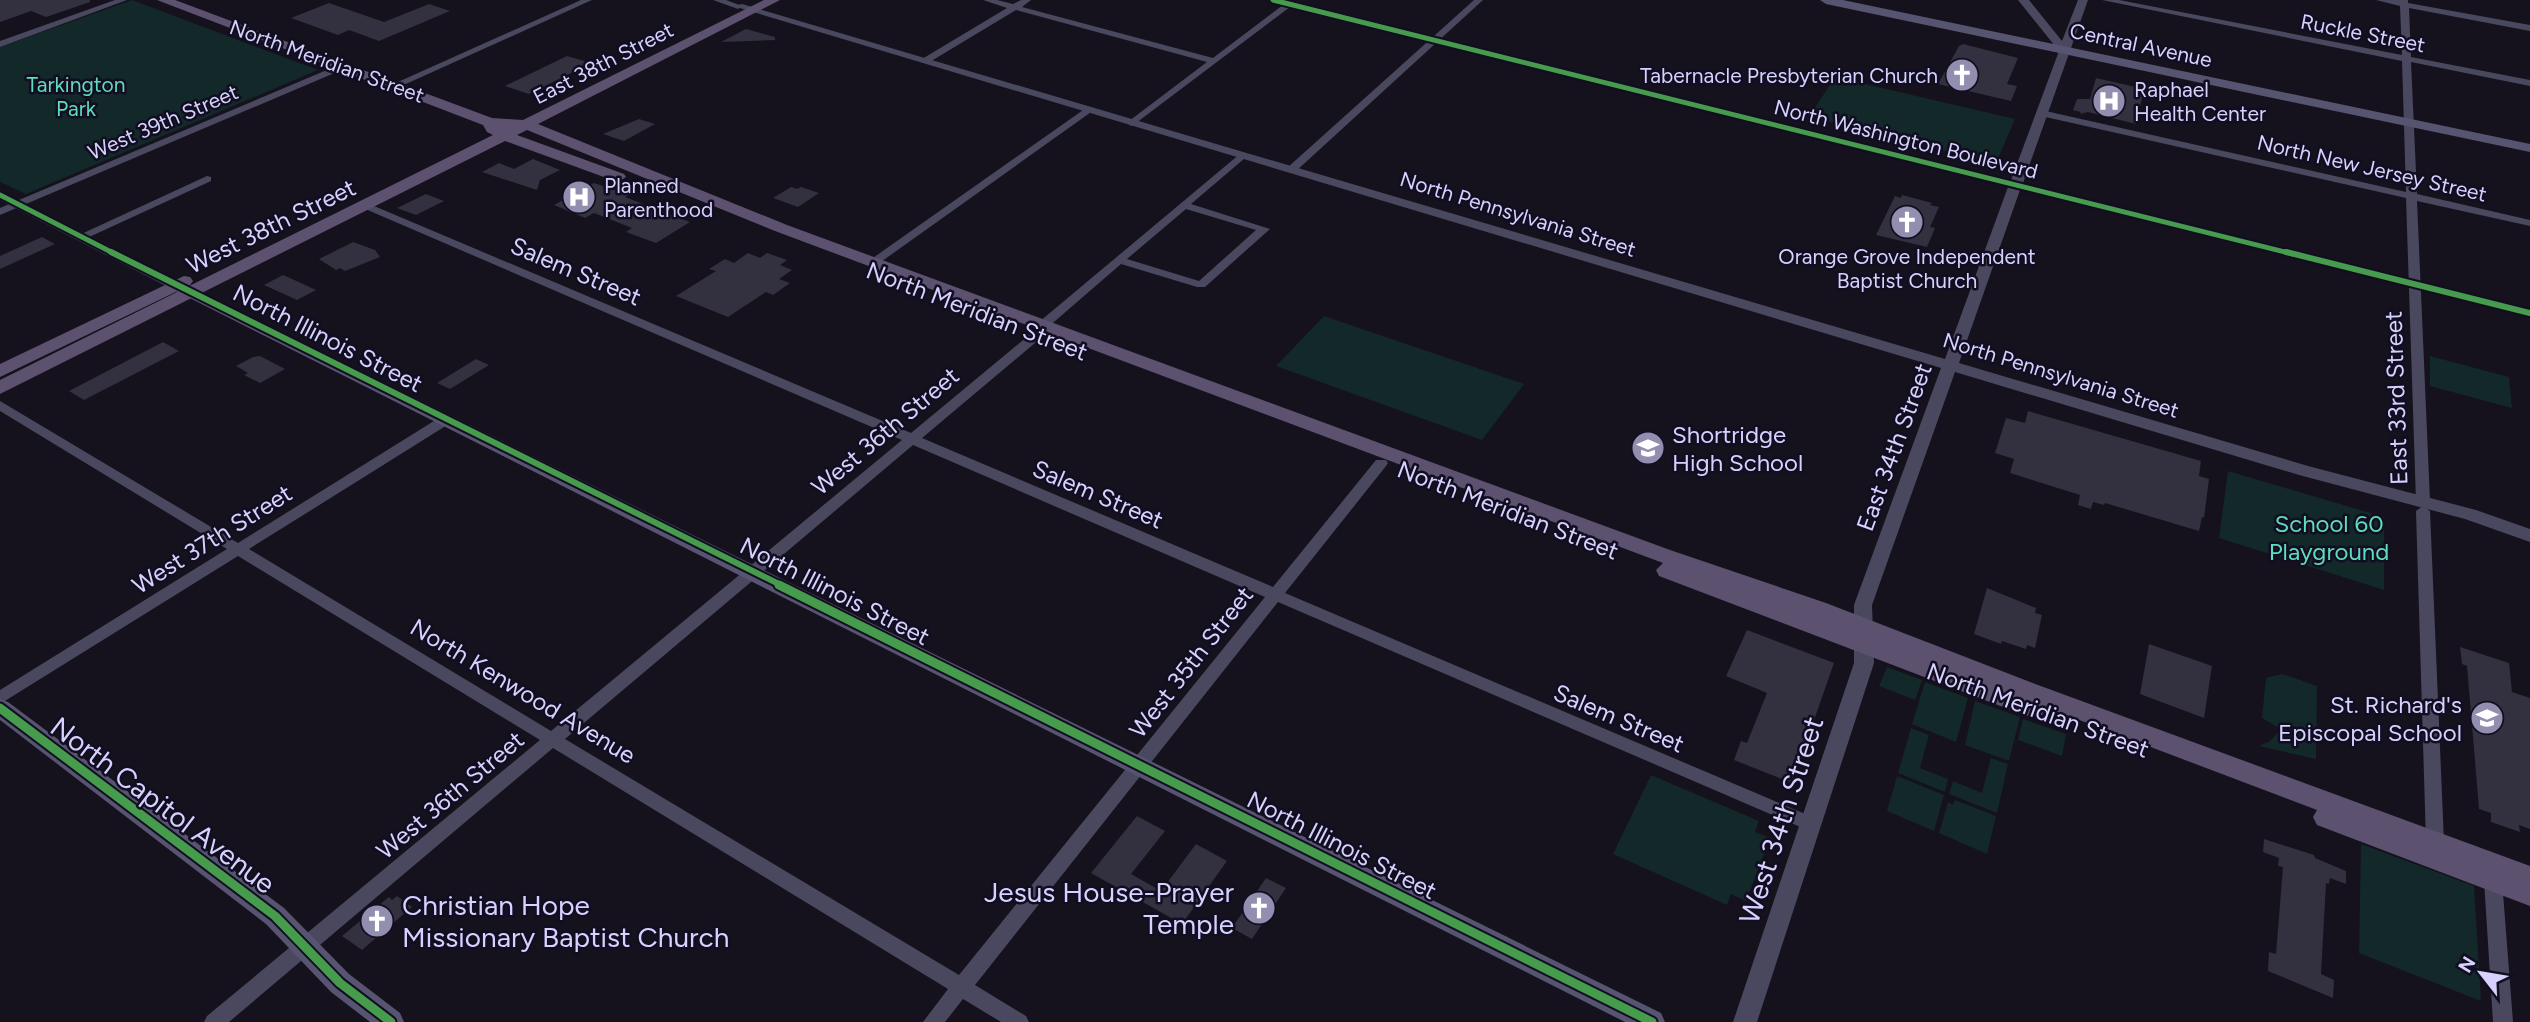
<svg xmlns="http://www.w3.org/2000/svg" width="2530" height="1022" font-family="Figtree,sans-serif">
  <rect width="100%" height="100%" fill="#15121d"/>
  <path fill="#122829" d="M132 0 318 70 26 194 0 182V47Z
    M1835 77 2015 119 1996 163 1809 117Z
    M1324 316 1524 384 1482 440 1276 366Z
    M2430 356 2509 377 2512 408 2430 386Z
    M2228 471 2384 517V590L2219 538Z
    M1887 667 1922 680 1915 700 1879 686Z
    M2282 674 2317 686 2316 759 2259 746 2270 741 2281 729 2262 718 2266 678Z
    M1925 682 1968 698 1956 742 1912 724Z
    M1975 701 2020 717 2009 761 1965 745Z
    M2023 719 2066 734 2062 756 2018 740Z
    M1911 728 1929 735 1920 768 1948 779 1945 792 1898 773Z
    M1991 758 2008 764 1997 813 1949 794 1953 781 1982 793Z
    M1651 775 1759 821 1755 832 1770 838 1746 901 1731 894 1727 905 1613 854Z
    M1897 776 1944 795 1934 831 1887 811Z
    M1955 800 1996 816 1987 854 1939 833 1948 802 1953 805Z
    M2361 844 2474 886 2481 1001 2359 953Z"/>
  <path fill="#33303f" d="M0 0H90V2L46 17 31 11 0 22Z
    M329 3 384 22 429 4 450 11 379 41 349 30 338 35 291 18Z
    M746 29 775 37V40L721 42Z
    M1963 44 2018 58 2007 84 2017 86 2011 101 1938 84 1959 46Z
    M567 56 591 63 529 94 505 86Z
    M2096 78 2144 89 2136 124 2088 112 2080 114 2081 112 2073 110 2077 99H2090Z
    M639 119 655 124 624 141 603 134Z
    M533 159 560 170 540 180 537 190 482 172 499 163 514 169Z
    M594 183 629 195 625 197 690 222 656 243 626 232 632 228 594 213 585 218 554 205Z
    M791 187 797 189 801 187 819 193 798 207 773 198Z
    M426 194 444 201 416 215 397 208Z
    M1902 195 1932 203 1930 205 1939 207 1930 227 1935 228 1927 247 1876 235 1895 196 1901 198Z
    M42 237 55 244 0 269V256Z
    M353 242 375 250 380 257 345 271 340 268 336 270 319 259Z
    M748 253 760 258 767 253 787 260 780 265 792 270 779 279 790 283 773 295 766 292 728 317 676 296 716 271 709 269 725 259 734 263Z
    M283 275 290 278 316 290 297 300 264 285Z
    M163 342 179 351 84 400 69 391Z
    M260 356 285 369 260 383 244 375 248 373 236 366 253 357Z
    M476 359 489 365 450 389 437 383Z
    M2028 411 2201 461 2199 476 2209 479 2204 518 2202 517 2199 531 2105 503 2104 505 2093 502 2091 509 2078 505 2080 495 2010 473 2014 459 1995 453 2006 418 2025 423Z
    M1987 588 2036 608 2035 613 2042 615 2035 648 2027 645 2026 649 2002 641 2001 644 1974 634Z
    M1747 630 1834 663 1792 783 1734 760 1741 741 1747 743 1767 693 1726 676Z
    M2149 644 2212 666 2204 718 2140 694Z
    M2460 647 2509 663 2512 692 2530 698V829L2519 825 2520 832 2491 822V813L2479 809 2467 666 2462 664Z
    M1137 816 1165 831 1131 874 1161 891 1196 844 1227 861 1182 924 1091 873Z
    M2264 839 2314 855 2315 858 2346 871V884L2330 878 2329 884 2326 883 2321 974 2334 980 2333 998 2268 971 2269 952 2276 954 2283 867 2278 866 2279 858 2263 852Z
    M1266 878 1286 888 1252 939 1232 928Z
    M397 896 412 907 362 950 342 936 389 897 392 900Z"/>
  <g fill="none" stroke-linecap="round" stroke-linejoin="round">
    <path fill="#49485e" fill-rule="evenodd" d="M115 0H127L0 47V41Z
      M581 0H592L397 88 389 86Z
      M713 0H726L742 6 738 9Z
      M983 0H997L1013 4 1021 0H1031L1022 7 1213 58 1287 2 1294 4 1132 126 1129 125V121L1207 62 1016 10 928 63H922V59L1007 8Z
      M1474 0H1483L1295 172H1287V168Z
      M2102 0H2119L2402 55 2400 6 2376 0H2408V3L2530 25V31L2409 8 2411 57 2530 80V86L2411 62 2417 194 2530 220V226L2417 201 2430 501 2428 504H2418L2416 501 2406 198 2041 116 2036 113 2041 110 2406 192 2402 61Z
      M341 64 346 67 344 69 0 215V208Z
      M1086 108 1094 110 878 264H870V260Z
      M1241 153 1246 156 1245 158 1191 204 1270 229 1205 287H1197L1121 264 1047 328H1039L1037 325 1039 322ZM1186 209 1256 230 1199 281 1127 259Z
      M207 176 211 177V181L87 238 83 239 77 236Z
      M367 203 911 433 1034 331H1042L1044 334 1042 337 922 438 1273 587 1376 460H1386L1388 463 1386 466 1285 593 1817 819 1820 824 1817 829 1811 831 1805 829 1278 602 975 985 1026 1016 1029 1022H1001L963 999 945 1022H923L948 989 553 748 229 1022H204L207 1016 540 740 238 556 0 704V690L227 549 0 411V401L238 543 442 416H452L454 419 452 422 249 549 551 731 902 440 363 208V204ZM913 445 1265 597 959 975 565 739Z
      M2423 506 2430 511 2444 842 2441 847 2435 849 2429 847 2426 842 2416 511Z
      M2493 872 2499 874 2502 880 2513 1022H2493L2484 880 2487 874Z"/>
    <path fill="#49485e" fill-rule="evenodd" d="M1268 0H1286L2011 180 2059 51 2018 0H2029L2062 41 2078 0H2088L2023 183 2530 309V317L2020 190 1959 363 2308 466 2476 510 2530 529V542L2465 519 2299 475 1955 372 1872 605 1874 663 1757 1022H1733L1854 663V605L1941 368 733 6 742 4 1945 359 2008 187Z
      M0 191 180 282 182 285 180 288H170L0 200Z"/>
    <path fill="#565470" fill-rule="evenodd" d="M1820 0H1843L2530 144V152L1826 4Z
      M176 280 1661 1013 1665 1022H1625L170 288 168 285Z
      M0 699 8 702 284 908 349 974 400 1013 404 1022H370L331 992 266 924 0 720Z"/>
    <path fill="#5c526f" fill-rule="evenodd" d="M157 0H175L492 118 523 120 764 0H780L538 124 787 225 1670 550 1826 603 2038 685 2530 866V906L2317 825 2313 817 2317 810 2045 707 2042 715 2033 717 2024 715 1659 576 1656 570 1663 563 775 231 527 130 517 135 624 174 626 177 618 182 612 180 505 141 0 394V380L493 135 487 132 483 125Z
      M184 276 190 277 193 281 190 285 0 377V364Z"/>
    <defs>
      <path id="cycleway-far2" d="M1273 0 2293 254
        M0 195 115 254"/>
      <path id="cycleway-far1" d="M111 252 783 586
        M2286 252 2530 313"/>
      <path id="cycleway" d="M779 585 1652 1022
        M0 708 275 916 340 983 391 1022"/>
    </defs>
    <use href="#cycleway-far2" stroke="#120e22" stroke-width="9"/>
    <use href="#cycleway-far1" stroke="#120e22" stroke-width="10"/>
    <use href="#cycleway" stroke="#120e22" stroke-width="13"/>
    <use href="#cycleway-far2" stroke="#469c4c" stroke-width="5"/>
    <use href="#cycleway-far1" stroke="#469c4c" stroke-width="6"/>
    <use href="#cycleway" stroke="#469c4c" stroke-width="9"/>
  </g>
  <defs>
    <symbol id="church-disc" viewBox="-11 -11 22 22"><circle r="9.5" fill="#928eaf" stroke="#120e22"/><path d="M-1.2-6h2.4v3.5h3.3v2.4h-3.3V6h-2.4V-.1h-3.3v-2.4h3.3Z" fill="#fff"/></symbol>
    <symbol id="hospital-disc" viewBox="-11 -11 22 22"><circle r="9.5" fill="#928eaf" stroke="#120e22"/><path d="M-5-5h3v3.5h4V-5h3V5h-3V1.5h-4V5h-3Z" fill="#fff"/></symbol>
    <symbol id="school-disc" viewBox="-11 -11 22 22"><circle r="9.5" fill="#928eaf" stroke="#120e22"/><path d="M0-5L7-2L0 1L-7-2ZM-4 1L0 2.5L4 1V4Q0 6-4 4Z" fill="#fff"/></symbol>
  </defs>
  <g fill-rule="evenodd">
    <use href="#church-disc" x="1943" y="56" width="38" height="38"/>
    <use href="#hospital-disc" x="2090" y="82" width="38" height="38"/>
    <use href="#hospital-disc" x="560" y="178" width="38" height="38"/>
    <use href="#church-disc" x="1888" y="203" width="38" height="38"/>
    <use href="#school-disc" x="1629" y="429" width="38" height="38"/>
    <use href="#school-disc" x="2468" y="699" width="38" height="38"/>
    <use href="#church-disc" x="1240" y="889" width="38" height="38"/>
    <use href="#church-disc" x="358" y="902" width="38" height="38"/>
  </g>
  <g text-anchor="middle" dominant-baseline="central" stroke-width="5" stroke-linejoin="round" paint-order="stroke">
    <g font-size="21" fill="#d6d1fd" stroke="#120e22">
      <text transform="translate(2363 33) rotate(11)">Ruckle Street</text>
      <text transform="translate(2141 45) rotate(12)">Central Avenue</text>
      <text transform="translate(327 61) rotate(20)">North Meridian Street</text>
      <text transform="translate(603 63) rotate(-27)">East 38th Street</text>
      <text transform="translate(163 122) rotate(-23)">West 39th Street</text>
      <text transform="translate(1906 139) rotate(14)">North Washington Boulevard</text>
      <text transform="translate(2372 168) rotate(13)">North New Jersey Street</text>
      <text transform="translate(1518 214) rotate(17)">North Pennsylvania Street</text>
      <text transform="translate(2061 375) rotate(17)">North Pennsylvania Street</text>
    </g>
    <g font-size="21" fill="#d6d1fd" stroke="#120e22" text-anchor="start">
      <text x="1938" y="75" text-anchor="end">Tabernacle Presbyterian Church</text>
      <text x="2134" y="89">Raphael<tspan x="2134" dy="24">Health Center</tspan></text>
      <text x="604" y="185">Planned<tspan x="604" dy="24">Parenthood</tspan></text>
      <text x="1907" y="256" text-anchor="middle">Orange Grove Independent<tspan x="1907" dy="24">Baptist Church</tspan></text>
    </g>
    <g font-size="21" fill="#5fdbbd" stroke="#120e22">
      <text x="76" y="84">Tarkington<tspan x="76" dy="24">Park</tspan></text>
    </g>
    <g font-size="24" fill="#d6d1fd" stroke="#120e22">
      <text transform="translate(271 226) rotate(-26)">West 38th Street</text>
      <text transform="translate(576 271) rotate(23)">Salem Street</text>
      <text transform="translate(977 311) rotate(21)">North Meridian Street</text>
      <text transform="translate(328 338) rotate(27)">North Illinois Street</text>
      <text transform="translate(2396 398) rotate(-92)">East 33rd Street</text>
      <text transform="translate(885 431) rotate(-40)">West 36th Street</text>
      <text transform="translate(1894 447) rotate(-70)">East 34th Street</text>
      <text transform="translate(1098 494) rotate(23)">Salem Street</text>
      <text transform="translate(1508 510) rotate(21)">North Meridian Street</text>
      <text transform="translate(212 539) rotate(-32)">West 37th Street</text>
      <text transform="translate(835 591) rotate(27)">North Illinois Street</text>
      <text transform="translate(1191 662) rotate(-52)">West 35th Street</text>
      <text transform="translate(523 691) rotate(31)">North Kenwood Avenue</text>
      <text transform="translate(2038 710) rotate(20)">North Meridian Street</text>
      <text transform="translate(1619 718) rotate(23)">Salem Street</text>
      <text transform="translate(450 795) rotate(-40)">West 36th Street</text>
      <text transform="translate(1342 845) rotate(27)">North Illinois Street</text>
    </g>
    <g font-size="24" fill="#d6d1fd" stroke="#120e22" text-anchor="start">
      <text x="1672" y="434">Shortridge<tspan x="1672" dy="28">High School</tspan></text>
      <text x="2462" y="704" text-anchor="end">St. Richard's<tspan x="2462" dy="28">Episcopal School</tspan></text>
    </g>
    <g font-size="24" fill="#5fdbbd" stroke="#120e22">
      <text x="2329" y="523">School 60<tspan x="2329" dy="28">Playground</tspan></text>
    </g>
    <g font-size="28" fill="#d6d1fd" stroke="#120e22">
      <text transform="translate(163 805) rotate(37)">North Capitol Avenue</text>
      <text transform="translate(1781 820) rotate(-72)">West 34th Street</text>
    </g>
    <g font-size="28" fill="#d6d1fd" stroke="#120e22" text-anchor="end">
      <text x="1234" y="892">Jesus House-Prayer<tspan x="1234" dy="32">Temple</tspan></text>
      <text x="402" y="905" text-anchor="start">Christian Hope<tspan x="402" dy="32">Missionary Baptist Church</tspan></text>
    </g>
  </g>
  <g transform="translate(2481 973) rotate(301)" stroke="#120e22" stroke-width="5" paint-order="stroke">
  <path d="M0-5L12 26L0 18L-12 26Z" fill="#d6d1fd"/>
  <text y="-10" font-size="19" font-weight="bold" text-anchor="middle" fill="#d6d1fd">N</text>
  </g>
</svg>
